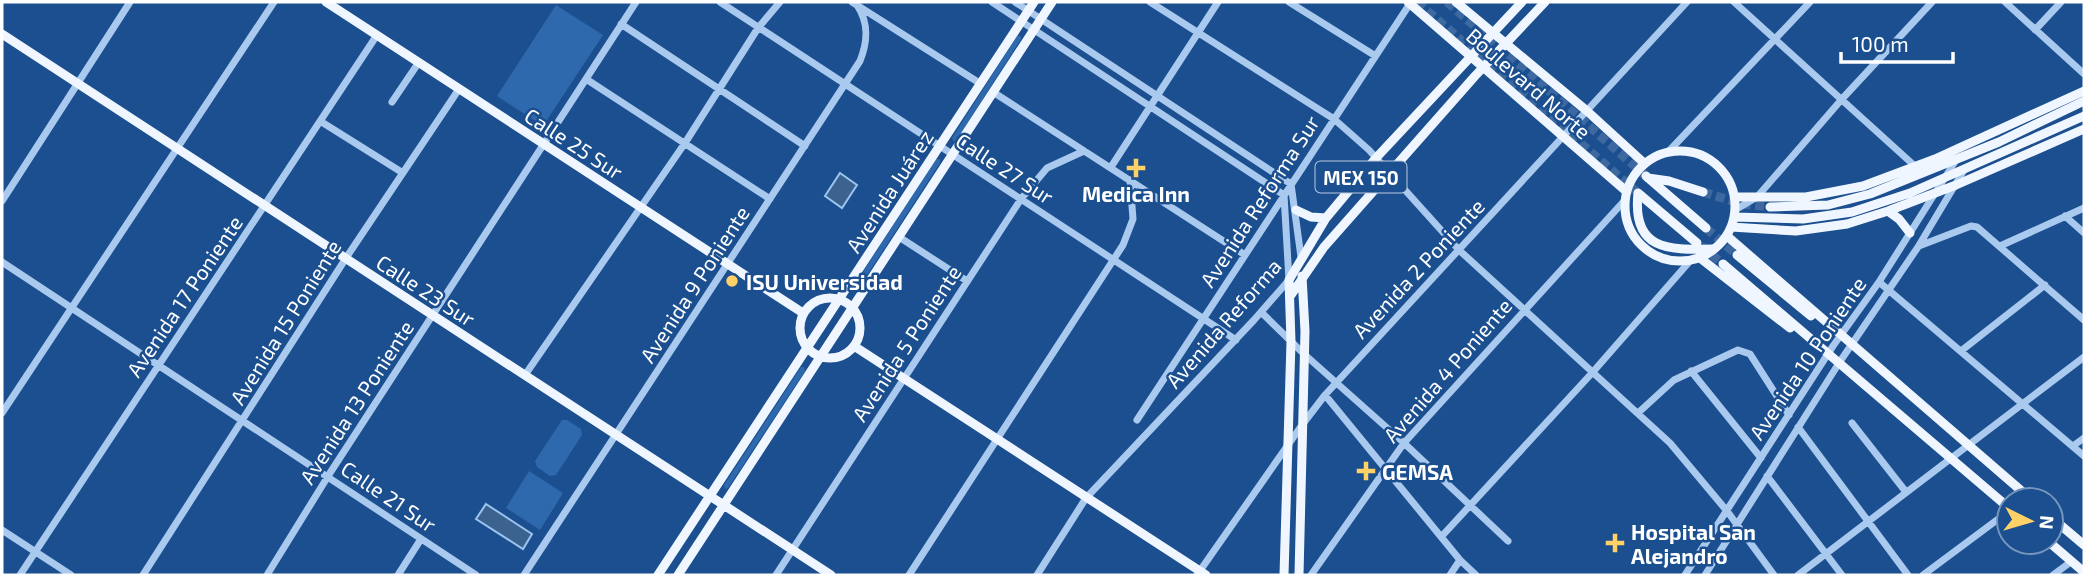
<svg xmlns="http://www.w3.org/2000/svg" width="2086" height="577" font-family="'Exo 2',sans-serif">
  <rect width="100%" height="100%" fill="#1b4f8f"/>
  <path fill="#2e69ad" d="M556 5 603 35 543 126 497 96Z
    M1017 36H1021V39L956 141H953L952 138Z
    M936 159H940V163L856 292 853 293 852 289Z
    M801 367H804L805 371 728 488 725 489 724 485Z
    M562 420H567L581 429 582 435 556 475 550 476 537 467 535 461Z
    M529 471 563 493 540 530 506 508Z"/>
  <path fill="#3c6290" stroke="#9cc4f0" stroke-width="2" d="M840 173 857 185 842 208 825 196Z
    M486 504 532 534 523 549 476 519Z"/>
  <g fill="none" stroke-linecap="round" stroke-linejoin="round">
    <path stroke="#3d69a0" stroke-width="9" stroke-dasharray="9 4.5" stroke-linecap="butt" d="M1417 2 1638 193
      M1447 2 1646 176
      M1703 192 1742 204 1770 207
      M1706 228 1737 255
      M1701 246 1723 264"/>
    <path stroke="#a9c9ee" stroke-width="7" d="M720 2 1236 340
      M852 2 981 84
      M992 2 1284 195 1289 280 1254 320 1086 498 1037 575
      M1015 2 1291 184
      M1150 2 1334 119 1369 150 1459 250 1670 443 1727 511 1774 575
      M1289 2 1374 55
      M1734 2 1917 168
      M2005 2 2084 74
      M621 24 805 146
      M2035 30 2061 2
      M586 79 770 199
      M993 92 1245 255
      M392 102 419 62
      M320 121 403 173
      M1669 151 1810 2
      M1111 167 1218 2
      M1291 184 1301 257
      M2 201 130 2
      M1735 210 1757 197 1842 99 1932 2
      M2065 216 2084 233
      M899 237 967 281
      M1919 246 1971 226 1977 227 2084 320
      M2000 246 2084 208
      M2 262 476 575
      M1879 282 2084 456
      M1261 312 1304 354 1404 443 1508 541
      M1961 351 2045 285
      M1691 371 1761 458
      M525 375 685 143 758 28 780 2
      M1325 395 1460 560 1476 575
      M2 413 274 2
      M1638 413 1674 380 1738 350 1750 354 1789 415
      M1137 420 1411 2
      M1852 423 1906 492
      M1798 427 1908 575
      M2073 446 2084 438
      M1767 476 1842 575
      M2 530 71 575
      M1442 536 1592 373 1690 261
      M20 575 377 35
      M143 575 346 258 459 89
      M267 575 330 473 636 2
      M398 575 421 539
      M524 575 860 61C868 41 869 23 857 5
      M776 575 1021 199 1047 168 1084 151
      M909 575 1123 245 1133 219 1130 180
      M1197 575 1302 425 1325 395 1687 2
      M1311 575 1404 443 1625 200
      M1450 575 1460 560
      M1685 575 1833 346 1879 282 1956 160
      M1705 575 1839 363 1918 247 1964 170
      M1798 575 2084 357
      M1923 575 2009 511
      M2053 575 2072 561"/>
    <path stroke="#f0f6ff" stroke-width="9" d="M326 2 803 313
      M1408 2 1626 191
      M1456 2 1587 111 1644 163
      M2 34 831 575
      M1625 206a55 55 0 1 1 110 0a55 55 0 1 1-110 0Z
      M1646 176 1706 228
      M1648 178 1669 181 1703 192
      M1638 193C1632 250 1667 250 1712 249
      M1638 193 1697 243
      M1735 197H1806L1863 186 1935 159 2084 91
      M1770 207 1828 205 1870 194 1999 142 2084 101
      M1296 210 1311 217 1326 218
      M1888 211 1899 219 1910 233
      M1734 217 1803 219 1852 212 1910 193 2084 116
      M1731 227 1796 231 1847 224 1888 211 1956 185 2084 129
      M1727 236 2032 500
      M1737 255 1811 316
      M1700 258 1790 328
      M1723 264 2009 508
      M1291 295 1324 247 1475 76 1545 2
      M800 328a30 30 0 1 1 60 0a30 30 0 1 1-60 0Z
      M854 346 1206 575
      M2051 517 2084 545
      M2049 542 2084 572
      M658 575 1034 2
      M678 575 1052 2
      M1284 575 1291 342 1289 280 1326 218 1376 158 1522 2
      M1299 575 1305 331 1302 276"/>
  </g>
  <g fill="#ffd166" stroke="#1b4f8f" stroke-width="2.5">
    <path d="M1132.5 157.5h7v7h7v7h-7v7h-7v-7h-7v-7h7z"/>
    <circle cx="732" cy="281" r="7"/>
    <path d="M1362.5 460.5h7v7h7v7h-7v7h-7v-7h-7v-7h7z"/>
    <path d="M1611.5 532.5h7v7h7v7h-7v7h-7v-7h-7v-7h7z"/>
  </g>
  <g text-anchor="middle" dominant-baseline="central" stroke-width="5" stroke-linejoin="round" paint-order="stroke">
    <rect fill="#1b4f8f" stroke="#bbcadd" stroke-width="2" x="1315.5" y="161.5" width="91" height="31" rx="5"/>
    <g font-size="19" font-weight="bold" fill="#fff">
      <text x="1361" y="177">MEX 150</text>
    </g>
    <g font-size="21" fill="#fff" stroke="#1b4f8f">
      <text transform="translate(1529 83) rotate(41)">Boulevard Norte</text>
      <text transform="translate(574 143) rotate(33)">Calle 25 Sur</text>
      <text transform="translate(1005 168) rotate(33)">Calle 27 Sur</text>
      <text transform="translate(889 191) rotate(-57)">Avenida Juárez</text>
      <text transform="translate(1259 201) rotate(-57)">Avenida Reforma Sur</text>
      <text transform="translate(1418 268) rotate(-47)">Avenida 2 Poniente</text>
      <text transform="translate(694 284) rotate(-57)">Avenida 9 Poniente</text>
      <text transform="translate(426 290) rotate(33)">Calle 23 Sur</text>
      <text transform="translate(184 296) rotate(-56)">Avenida 17 Poniente</text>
      <text transform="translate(285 322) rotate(-58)">Avenida 15 Poniente</text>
      <text transform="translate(1223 323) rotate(-49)">Avenida Reforma</text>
      <text transform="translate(906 343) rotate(-57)">Avenida 5 Poniente</text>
      <text transform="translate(1807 358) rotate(-56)">Avenida 10 Poniente</text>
      <text transform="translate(1447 370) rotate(-49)">Avenida 4 Poniente</text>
      <text transform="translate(356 402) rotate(-57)">Avenida 13 Poniente</text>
      <text transform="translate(389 496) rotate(34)">Calle 21 Sur</text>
    </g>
    <g font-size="21" font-weight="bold" fill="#fff" stroke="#1b4f8f" text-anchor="start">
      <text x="1136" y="193" text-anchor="middle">Medica Inn</text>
      <text x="746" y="281">ISU Universidad</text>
      <text x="1382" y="471">GEMSA</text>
      <text x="1631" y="531">Hospital San<tspan x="1631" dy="24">Alejandro</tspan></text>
    </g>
  </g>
  <rect width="2086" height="577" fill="none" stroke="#ffffff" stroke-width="7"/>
  <g transform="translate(2030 521) rotate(95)"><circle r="33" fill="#1b4f8f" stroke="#7695bc" stroke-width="2"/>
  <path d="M0-5L12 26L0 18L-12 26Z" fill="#ffd166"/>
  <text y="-10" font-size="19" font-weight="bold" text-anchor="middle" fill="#ffffff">N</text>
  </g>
  <path d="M1841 52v10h112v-10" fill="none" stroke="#ffffff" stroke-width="3.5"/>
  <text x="1852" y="52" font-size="21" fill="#ffffff" stroke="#1b4f8f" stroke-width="5" paint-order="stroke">100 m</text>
</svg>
